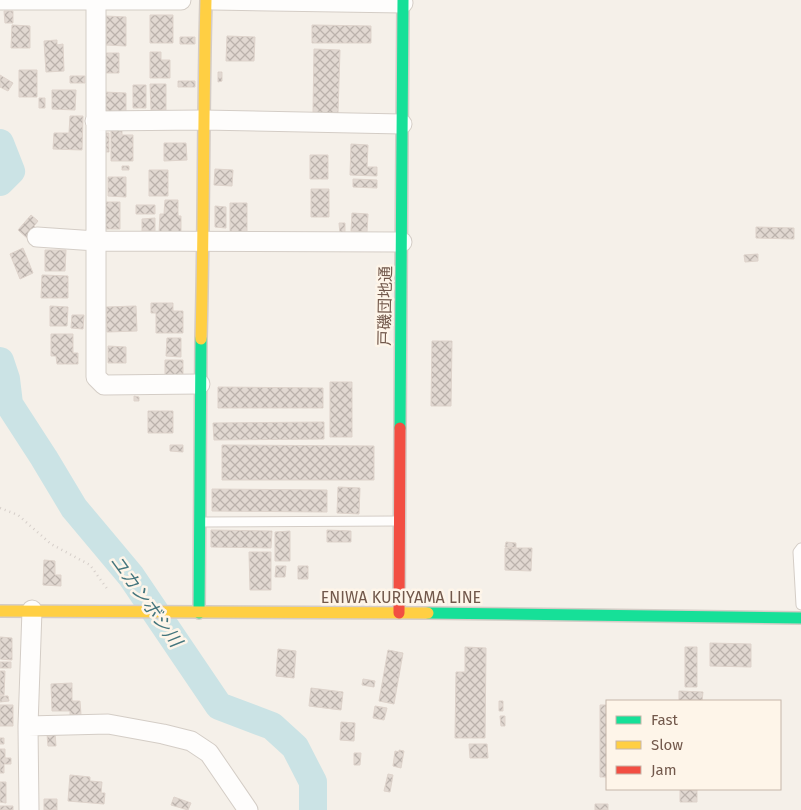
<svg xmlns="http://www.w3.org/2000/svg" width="801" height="810" font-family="'Fira Sans','Noto Sans JP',sans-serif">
  <defs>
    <pattern id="building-cross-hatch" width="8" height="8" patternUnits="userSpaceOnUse" patternTransform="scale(1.25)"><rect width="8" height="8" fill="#e1d8d1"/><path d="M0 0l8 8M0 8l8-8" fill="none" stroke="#bbb2ac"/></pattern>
  </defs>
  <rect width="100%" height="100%" fill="#f5f0e9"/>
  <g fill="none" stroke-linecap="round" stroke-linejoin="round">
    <path stroke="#cbe3e5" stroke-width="28" d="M0 143 11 171 0 182
      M0 361 6 379 9 404 44 458 74 508 131 576 219 706 272 726 295 747 313 782V810"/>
  </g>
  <path fill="url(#building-cross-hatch)" stroke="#ded3cb" d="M4 11H13V23H5Z
    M150 15H173V43H150Z
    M106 16 126 17V46L106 45Z
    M12 25 30 26V48H11Z
    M312 25 371 26V43H312Z
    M227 36 255 37 254 61H226Z
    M180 37H195V44H180Z
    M57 40V45L63 44 64 71 46 72 44 41Z
    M314 49 340 50 338 113 313 112Z
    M150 52H161V60H170V78H150Z
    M104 53H119V73H104Z
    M19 70H37V97H19Z
    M218 72H222V81L218 82Z
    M0 75 13 83 8 91 0 87Z
    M70 76H85V83H70Z
    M178 81H195V87H178Z
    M150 84H166V110H151Z
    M133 85H146V108H133Z
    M52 90H76L75 110 52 109Z
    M104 92 126 93V112L104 111Z
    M39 98H45V108H39Z
    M70 116H83L82 150 53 149 54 133H69Z
    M122 130V135H133V161H111V131Z
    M100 133H109V152H100Z
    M164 143H186L187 160 164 161Z
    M351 144 368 145 367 167H377V176L350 175Z
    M310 155H328V179H310Z
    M122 166H129V170H122Z
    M215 169 233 170 232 186 214 185Z
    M149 170H168V196H149Z
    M108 177H126V197L108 196Z
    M353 179 377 180V188L353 187Z
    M311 189H329V217H311Z
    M165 200H178V216H181V233H159L160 214H164Z
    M103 202H120V229H103Z
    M230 203H247V232H230Z
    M136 205H155V214H136Z
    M215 206 226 207V228L215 227Z
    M352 213 368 214 367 232 351 231Z
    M31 215 38 221 34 226 37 229 28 239 18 230Z
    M155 218V231H142V219Z
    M339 223H345V233L340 234Z
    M756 227 794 228V239L756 238Z
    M23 248 33 273 20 279 10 254Z
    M45 250H66L65 271H45Z
    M758 254V261L745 262 744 255Z
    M42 275 68 276V298H41Z
    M151 303H173V311H183V333H156V313H151Z
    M50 306 68 307 67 326H50Z
    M136 306 137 331 107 332 106 307Z
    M72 315H84L83 329 71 328Z
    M51 334H73V353H78V364H57L56 356H51Z
    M167 338H181V357L166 356Z
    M432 341H452L451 406H431Z
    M108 346 126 347V363H108Z
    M165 360H183V377H165Z
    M330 382H352V437H330Z
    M218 387 323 388V408H218Z
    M134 396 139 397V401H134Z
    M148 411H173V433H148Z
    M324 422V439L214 440 213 423Z
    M170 445H183V452L170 451Z
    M222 445 374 446V480H222Z
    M338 487 360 488 359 514 337 513Z
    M212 489 327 490V512L212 511Z
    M211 530 272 531 271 548 211 547Z
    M327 530 351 531V542H327Z
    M290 531V561H275V532Z
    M506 542 516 543V548L505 547Z
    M505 548H532L531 571 505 570Z
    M249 552H271V590H250Z
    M44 560 55 561V575H61V586L43 585Z
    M276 566H286L285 577H275Z
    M298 566H308V579H298Z
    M0 637 12 638V660L0 659Z
    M710 643 751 644V667L710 666Z
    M465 647 486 648 485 738H455L456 672H465Z
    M685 647H697V687H685Z
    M278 649 296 651 294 678 276 676Z
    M388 650 403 653 394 704 379 701Z
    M0 662H11V668H0Z
    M0 671H5L4 695H0Z
    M363 679 375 681 374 687 362 685Z
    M72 683V701H80L81 715H70V711H52L51 684Z
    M311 688 343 692 341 710 309 706Z
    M679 691 703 692 702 701H679Z
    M0 696H8L9 701 0 702Z
    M499 701H503V711H499Z
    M0 705H13V726H0Z
    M600 705H607V777H600Z
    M375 706 387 708 384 720 373 718Z
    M500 716H505V726H501Z
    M341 722 355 723 354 741 340 740Z
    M55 733 56 746H48L47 734Z
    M0 738H4V744H0Z
    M469 744H487L488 758H470Z
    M0 749H5V758H11V764H4V773H0Z
    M399 750 404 751 401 768 393 766 395 751 399 752Z
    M354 753H361L360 765H354Z
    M388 774 393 775 390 792 384 791Z
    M70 775 90 777V781L102 782 101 793H105L104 804 68 801Z
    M0 782H6V803L0 802Z
    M680 789H697V802H680Z
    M174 797 191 803 188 810 171 805Z
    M44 799H57V810H44Z
    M595 804H608V810H595Z
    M0 806H13V810H0Z"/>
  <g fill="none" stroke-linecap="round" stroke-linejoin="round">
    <defs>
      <path id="lane" d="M202 522 397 521
        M801 548 798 552 801 605"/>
      <path id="street" d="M0 0H181
        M96 0V377L104 385 200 384
        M213 0 403 3
        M95 121 203 120 402 124
        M37 237 96 241 402 242
        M28 726 108 724 163 734 191 741 209 753 248 810
        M29 810 28 726 32 610"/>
      <path id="fast" d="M400 428 403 0
        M199 613 201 339
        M428 613 801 618"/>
      <path id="slow" d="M201 339C204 226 203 113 206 0
        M0 611 428 613"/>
      <path id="jam" d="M399 613 400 428"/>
    </defs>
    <use href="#lane" stroke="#d4cdc6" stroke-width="11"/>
    <use href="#street" stroke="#d4cdc6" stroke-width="21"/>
    <use href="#fast" stroke="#d4ccc6" stroke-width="14"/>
    <use href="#slow" stroke="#d4ccc6" stroke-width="14"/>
    <use href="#jam" stroke="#d4ccc6" stroke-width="14"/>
    <path stroke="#d6cfca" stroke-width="2.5" stroke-dasharray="1 4" stroke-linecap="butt" d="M0 508 18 515 51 544 90 565 108 590"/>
    <use href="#lane" stroke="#fefdfc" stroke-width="9"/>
    <use href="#street" stroke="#fefdfc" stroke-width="19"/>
    <use href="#fast" stroke="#16e098" stroke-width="11"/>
    <use href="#slow" stroke="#ffcf43" stroke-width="11"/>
    <use href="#jam" stroke="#f24e42" stroke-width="11"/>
  </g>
  <g text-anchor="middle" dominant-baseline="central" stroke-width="5" stroke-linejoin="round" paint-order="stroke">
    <g font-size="16" fill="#72584b" stroke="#fef5e9">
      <text transform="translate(385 306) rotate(-89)">戸磯団地通</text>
      <text x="401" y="597">ENIWA KURIYAMA LINE</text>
    </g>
    <g font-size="18" font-style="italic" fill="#43757d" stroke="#fef5e9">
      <text transform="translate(146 601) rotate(54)">ユカンボシ川</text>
    </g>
  </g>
  <rect x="606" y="700" width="175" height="90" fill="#fef5e9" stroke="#c6b6aa"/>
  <rect x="616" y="716" width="25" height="8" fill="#16e098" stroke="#c6b6aa"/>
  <text x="651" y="725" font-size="15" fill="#72584b">Fast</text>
  <rect x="616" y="741" width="25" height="8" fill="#ffcf43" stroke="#c6b6aa"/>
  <text x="651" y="750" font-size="15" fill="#72584b">Slow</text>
  <rect x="616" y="766" width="25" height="8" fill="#f24e42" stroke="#c6b6aa"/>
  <text x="651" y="775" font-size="15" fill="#72584b">Jam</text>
</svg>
